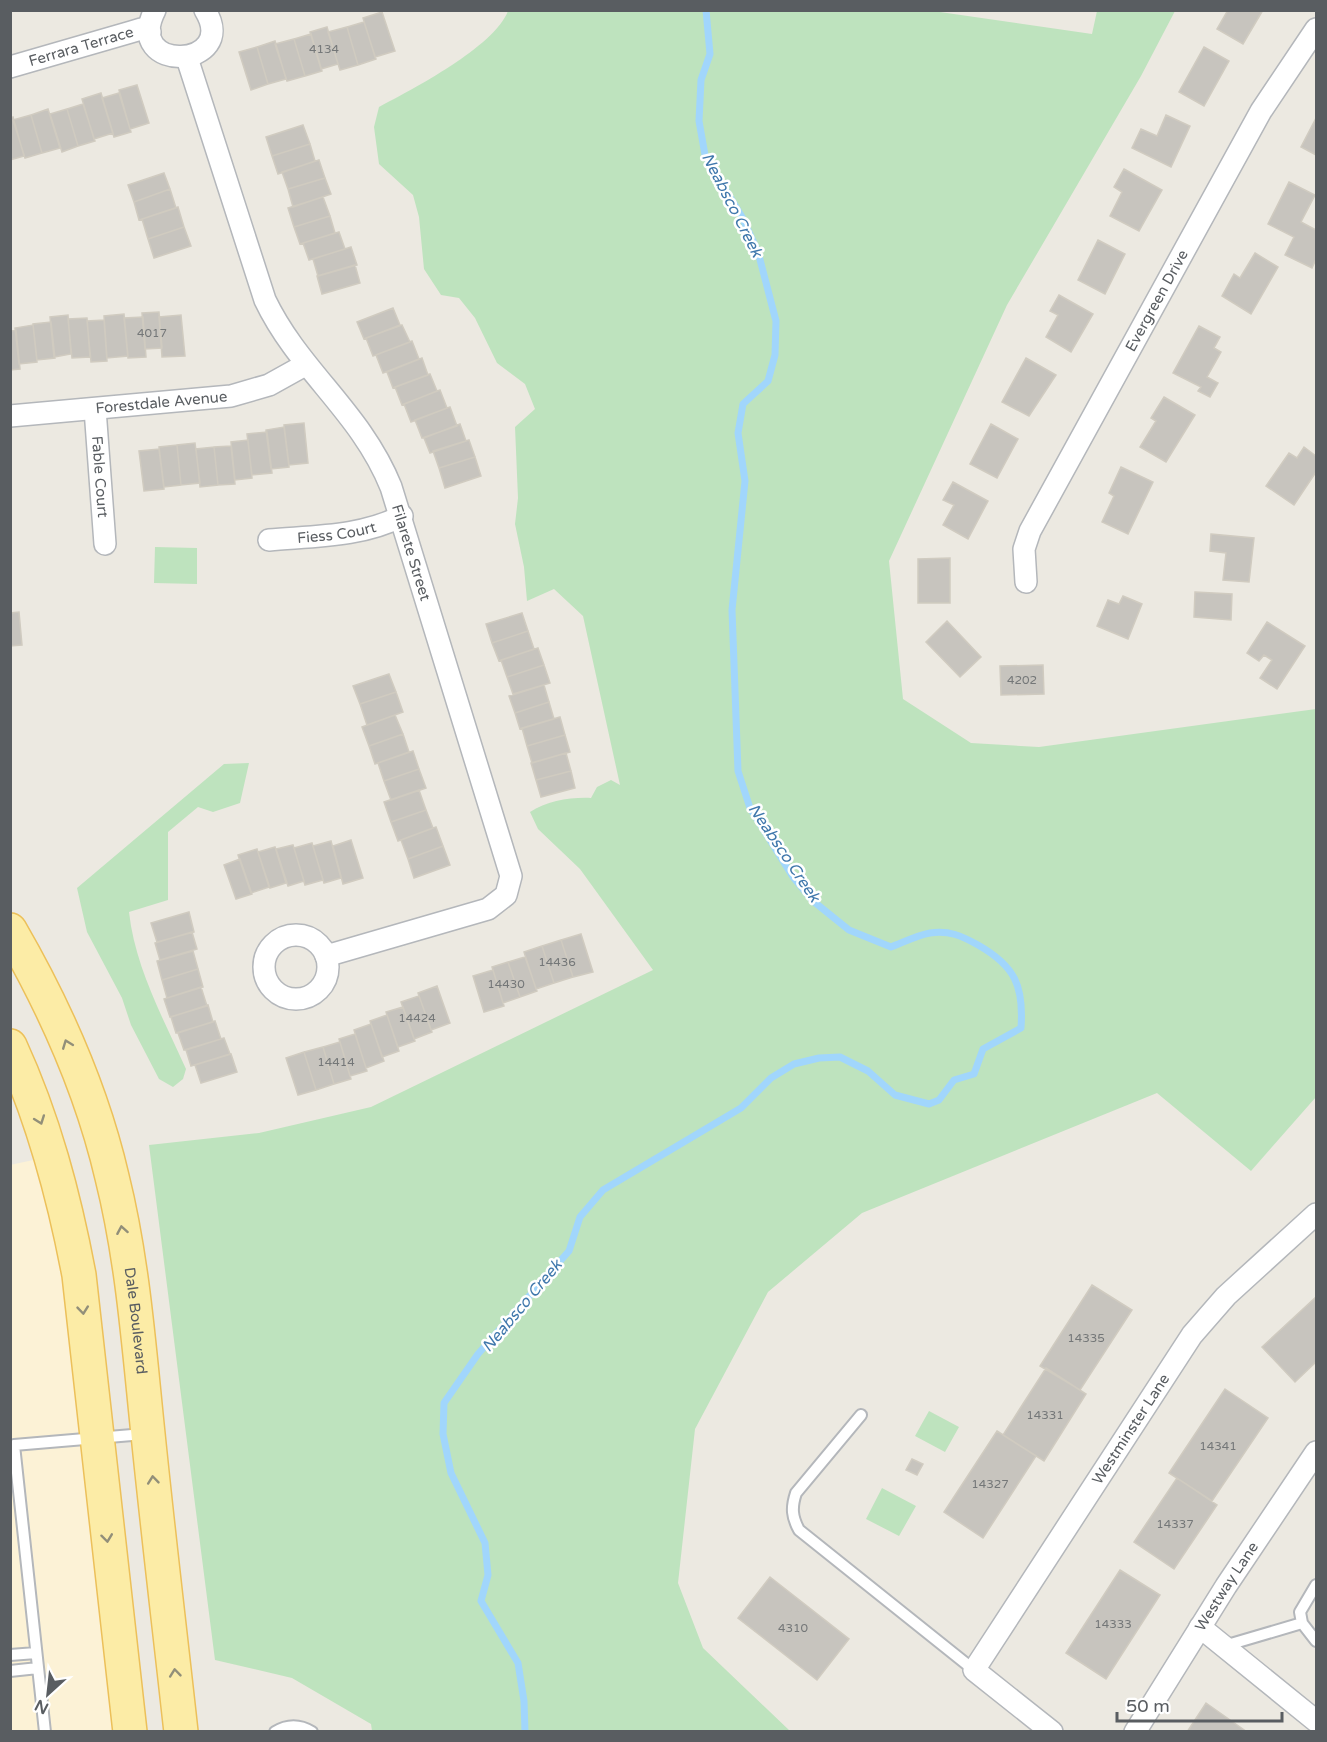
<svg xmlns="http://www.w3.org/2000/svg" width="1327" height="1742" font-family="'Varela Round',sans-serif">
  <rect width="100%" height="100%" fill="#ece9e1"/>
  <path fill="#fcf2d6" d="M52 1156 128 1731H11L10 1165Z"/>
  <path fill="#bee3be" d="M933 11 1092 34 1097 11H1175L1141 76 1007 305 889 561 903 699 971 743 1039 747 1316 709V1097L1251 1171 1157 1093 862 1213 768 1292 695 1429 678 1583 703 1648 790 1731H372L371 1724 292 1678 215 1660 149 1145 259 1133 371 1107 653 970 580 869 538 829 530 812C547 801 571 797 591 798L597 787 611 780 620 785 583 616 554 589 527 601 524 567 515 524 518 498 515 427 535 409 525 384 497 363 475 318 459 298 441 295 424 269 419 217 413 195 379 164 374 127 379 107C413 89 494 47 508 11Z
    M155 547 197 548V584L154 583Z
    M249 763 240 803 213 812 198 807 168 832V900L129 912C135 967 163 1018 186 1069L183 1079 173 1087 159 1079 131 1025 122 998 87 932 77 888 224 764Z
    M929 1411 959 1427 945 1452 915 1436Z
    M882 1488 916 1506 899 1536 866 1519Z"/>
  <g fill="none" stroke-linecap="round" stroke-linejoin="round">
    <path stroke="#a1d6fc" stroke-width="7" d="M525 1732 524 1701 518 1663 481 1601 488 1575 485 1543 451 1473 443 1434 444 1403 478 1354 569 1251 580 1217 603 1190 741 1108 771 1078 794 1064 819 1058 840 1057 868 1071 895 1095 929 1104 939 1100 954 1080 974 1074 983 1049 1021 1028C1024 986 1015 966 978 945 962 936 949 930 930 933 918 935 904 942 891 947L849 930 813 901 793 877 750 808 738 771 732 610 745 481 738 433 743 404 768 381 775 355 776 321 758 252 742 217 705 155 699 121 701 80 710 54 706 10"/>
  </g>
  <path fill="#c7c4be" stroke="#d0cbc0" stroke-width="1.5" d="M1228 10H1263L1243 44 1217 29Z
    M382 12 395 51 375 57 363 18Z
    M364 22 376 59 358 65 347 27Z
    M327 27 338 64 321 69 310 32Z
    M347 27 358 65 340 70 328 32Z
    M311 34 322 71 305 76 294 39Z
    M294 39 305 76 287 81 275 44Z
    M275 41 286 79 268 84 257 47Z
    M257 47 268 84 251 90 239 52Z
    M1204 47 1229 61 1204 106 1179 92Z
    M137 85 149 123 130 129 119 90Z
    M101 93 113 133 94 139 82 99Z
    M119 93 131 132 114 137 102 98Z
    M83 104 95 141 78 146 67 109Z
    M48 109 60 148 42 153 31 115Z
    M67 109 78 146 62 152 50 114Z
    M31 115 42 153 25 158 13 120Z
    M1166 115 1190 126 1171 167 1132 148 1141 129 1157 136Z
    M13 117 24 156 10 160V118Z
    M1316 118V155L1301 147Z
    M303 125 310 144 272 156 266 137Z
    M310 144 315 161 278 174 272 156Z
    M319 160 325 178 288 189 282 172Z
    M1124 169 1162 190 1139 231 1110 216 1122 192 1114 187Z
    M164 173 170 189 134 202 128 185Z
    M325 178 331 194 293 207 288 189Z
    M1289 182 1315 195 1301 222 1316 230V259L1312 268 1285 255 1294 237 1268 224Z
    M170 189 176 208 139 220 134 202Z
    M323 197 330 216 294 227 288 208Z
    M178 207 184 227 148 239 142 219Z
    M330 216 335 233 300 244 294 227Z
    M184 227 191 246 154 258 148 239Z
    M339 232 345 249 309 260 303 243Z
    M1098 240 1125 254 1105 294 1078 280Z
    M351 247 357 265 318 276 313 259Z
    M1255 253 1278 267 1251 314 1222 296 1234 274 1240 278Z
    M355 265 360 283 322 294 317 276Z
    M1059 295 1093 314 1071 352 1046 337 1058 315 1050 311Z
    M393 308 400 325 364 339 357 322Z
    M159 312 162 348 145 349 142 313Z
    M124 314 128 356 107 358 104 316Z
    M68 315 71 354 54 357 50 317Z
    M181 315 185 356 162 357 159 317Z
    M143 317 146 357 128 358 124 318Z
    M87 318 90 357 72 358 68 319Z
    M104 320 107 361 91 362 87 321Z
    M51 322 55 358 37 360 33 324Z
    M33 325 37 362 19 364 15 328Z
    M402 325 410 342 373 356 366 338Z
    M1199 326 1220 337 1214 348 1221 352 1207 377 1218 383 1210 397 1198 391 1201 387 1173 373Z
    M16 330 20 369 10 370V331Z
    M412 341 419 359 383 373 376 355Z
    M422 358 428 375 393 388 387 372Z
    M1026 358 1056 375 1029 416 1002 402Z
    M430 374 437 391 402 405 395 387Z
    M440 390 447 408 411 422 404 404Z
    M1164 397 1195 415 1166 462 1140 447 1156 421 1151 418Z
    M450 407 457 426 422 438 415 420Z
    M304 423 308 463 289 465 284 425Z
    M460 424 466 441 430 453 424 438Z
    M991 424 1018 439 997 478 970 464Z
    M284 427 289 467 271 469 266 430Z
    M267 432 272 473 252 475 247 434Z
    M248 440 252 478 235 480 231 442Z
    M469 440 475 457 439 468 433 451Z
    M195 443 200 483 181 485 177 445Z
    M177 445 181 485 164 487 159 447Z
    M231 446 235 484 218 485 214 447Z
    M214 447 218 485 200 487 196 449Z
    M1304 447 1316 456V472L1294 505 1266 486 1289 453 1297 458Z
    M159 449 164 489 144 491 139 451Z
    M475 457 481 476 445 488 439 468Z
    M1121 467 1153 482 1128 534 1102 522 1114 496 1109 493Z
    M953 482 988 501 968 539 943 525 954 505 943 500Z
    M1211 534 1254 538 1249 582 1223 580 1226 553 1210 551Z
    M950 558V603H918V559Z
    M1195 592 1232 594 1231 620 1194 617Z
    M1123 596 1142 604 1128 639 1097 626 1108 600 1119 604Z
    M19 612 22 645 10 646V613Z
    M522 613 528 631 492 643 486 624Z
    M947 621 981 657 960 677 926 642Z
    M1267 622 1305 646 1277 689 1260 678 1272 660 1264 655 1259 661 1247 653Z
    M528 631 534 649 499 661 492 643Z
    M538 648 544 665 507 677 501 660Z
    M544 665 550 683 513 694 507 677Z
    M1043 665 1044 694 1001 695 1000 666Z
    M389 674 396 692 360 704 353 686Z
    M544 685 549 702 515 713 509 696Z
    M396 692 403 712 367 725 360 704Z
    M549 702 554 719 520 729 515 713Z
    M395 715 403 734 369 746 362 727Z
    M560 717 565 735 527 746 522 728Z
    M403 734 409 752 375 764 369 746Z
    M565 735 570 752 532 763 527 746Z
    M413 751 419 769 384 781 378 763Z
    M566 753 571 771 536 780 531 763Z
    M419 769 426 788 391 800 384 781Z
    M571 771 575 788 541 797 536 780Z
    M419 790 426 810 391 822 384 802Z
    M426 810 433 828 398 841 391 822Z
    M436 827 443 846 408 859 401 840Z
    M351 840 363 878 343 884 333 846Z
    M331 841 341 878 324 883 313 846Z
    M312 843 323 880 305 885 294 848Z
    M293 845 304 881 288 886 276 849Z
    M443 846 450 865 414 878 408 859Z
    M275 847 286 883 270 888 258 852Z
    M257 849 269 887 251 893 238 855Z
    M240 859 252 894 236 899 224 865Z
    M189 912 194 932 157 942 151 923Z
    M192 932 197 949 160 960 155 943Z
    M581 934 593 972 573 977 561 940Z
    M561 940 573 977 554 983 542 946Z
    M542 946 554 983 536 989 524 952Z
    M193 951 198 969 162 980 157 961Z
    M525 957 537 991 520 997 508 962Z
    M508 962 520 997 503 1003 492 967Z
    M198 969 203 987 167 998 162 980Z
    M493 970 504 1006 484 1012 473 976Z
    M437 986 450 1023 431 1030 418 993Z
    M201 987 207 1006 170 1017 164 999Z
    M419 996 432 1032 414 1039 401 1002Z
    M208 1005 213 1022 176 1033 171 1017Z
    M403 1007 415 1041 398 1047 386 1012Z
    M387 1015 399 1051 382 1057 370 1021Z
    M215 1021 221 1039 184 1050 178 1033Z
    M371 1024 384 1061 366 1068 354 1030Z
    M355 1034 367 1071 350 1076 339 1039Z
    M224 1038 230 1054 191 1066 186 1050Z
    M340 1042 351 1079 334 1084 323 1047Z
    M323 1047 334 1084 316 1090 304 1052Z
    M304 1052 316 1090 298 1095 286 1058Z
    M231 1054 237 1072 201 1083 195 1065Z
    M1092 1285 1132 1310 1080 1390 1040 1366Z
    M1316 1297V1362L1295 1382 1262 1347Z
    M1046 1368 1086 1394 1044 1461 1003 1435Z
    M1225 1389 1268 1418 1212 1501 1169 1473Z
    M997 1431 1036 1456 983 1538 944 1512Z
    M912 1459 923 1464 917 1475 906 1470Z
    M1177 1478 1217 1505 1174 1569 1134 1542Z
    M1120 1570 1160 1595 1106 1679 1066 1653Z
    M770 1577 849 1639 817 1680 738 1618Z
    M1206 1703 1247 1732H1187Z"/>
  <g fill="none" stroke-linecap="round" stroke-linejoin="round">
    <defs>
      <path id="service" d="M861 1415 796 1493C791 1508 792 1517 799 1530L974 1670
        M1316 1585 1300 1612 1302 1623 1316 1641
        M1224 1646 1302 1623
        M10 1655 36 1653
        M10 1671 38 1668
        M45 1732 14 1445 144 1434
        M275 1732C288 1724 299 1724 312 1732"/>
      <g id="minor">
        <path d="M155 10C122 75 241 69 205 10"/>
        <path id="s1" d="M187 58 265 300C299 371 361 412 391 487L511 876 506 895 488 909 326 956"/>
        <path id="s2" d="M10 67 131 32 141 29 150 32"/>
        <path id="s3" d="M95 409 105 544"/>
        <path id="s4" d="M10 416 231 396 269 385 305 365"/>
        <path id="s5" d="M269 540C314 536 361 537 402 516"/>
        <path id="s6" d="M1026 582 1024 549 1030 531 1261 111 1316 29"/>
        <circle cx="296" cy="967" r="32"/>
        <path d="M1200 1627 1316 1721"/>
        <path id="s7" d="M1052 1732 974 1670 1192 1335 1226 1296 1316 1214"/>
        <path id="s8" d="M1135 1732 1226 1586 1316 1452"/>
      </g>
      <g id="primary">
        <path id="s9" d="M10 930C54 1006 92 1091 112 1177 133 1261 139 1348 148 1434 158 1533 170 1632 181 1732"/>
        <path d="M10 1046C44 1120 64 1196 79 1275L130 1732"/>
      </g>
    </defs>
    <use href="#service" stroke="#b4b7bb" stroke-width="14"/>
    <use href="#minor" stroke="#b4b7bb" stroke-width="24"/>
    <use href="#primary" stroke="#ecc05a" stroke-width="36"/>
    <use href="#service" stroke="#fff" stroke-width="10"/>
    <use href="#minor" stroke="#fff" stroke-width="21"/>
    <use href="#primary" stroke="#fceca6" stroke-width="33"/>
  </g>
  <defs><path id="oneway-chevron" d="M-2-3.5L2.5 0L-2 3.5" fill="none" stroke-width="1.6" stroke-linecap="round" stroke-linejoin="round" transform="scale(1.5)"/></defs>
  <g stroke="#928f79">
    <use href="#oneway-chevron" transform="translate(67 1044) rotate(-111)"/>
    <use href="#oneway-chevron" transform="translate(40 1120) rotate(70)"/>
    <use href="#oneway-chevron" transform="translate(122 1230) rotate(-100)"/>
    <use href="#oneway-chevron" transform="translate(83 1310) rotate(84)"/>
    <use href="#oneway-chevron" transform="translate(153 1480) rotate(-96)"/>
    <use href="#oneway-chevron" transform="translate(107 1538) rotate(83)"/>
    <use href="#oneway-chevron" transform="translate(175 1673) rotate(-96)"/>
  </g>
  <g text-anchor="middle" dominant-baseline="central" stroke-width="5" stroke-linejoin="round" paint-order="stroke">
    <g font-size="12" fill="#747778">
      <text x="324" y="49">4134</text>
      <text x="152" y="333">4017</text>
      <text x="1022" y="680">4202</text>
      <text x="557" y="962">14436</text>
      <text x="506" y="984">14430</text>
      <text x="417" y="1018">14424</text>
      <text x="336" y="1062">14414</text>
      <text x="1086" y="1338">14335</text>
      <text x="1045" y="1415">14331</text>
      <text x="1218" y="1446">14341</text>
      <text x="990" y="1484">14327</text>
      <text x="1175" y="1524">14337</text>
      <text x="1113" y="1624">14333</text>
      <text x="793" y="1628">4310</text>
    </g>
    <g font-size="15" fill="#595d61" stroke="#fff">
      <text stroke="none"><textPath href="#s2" startOffset="74">Ferrara Terrace</textPath></text>
      <text stroke="none"><textPath href="#s6" startOffset="315">Evergreen Drive</textPath></text>
      <text stroke="none"><textPath href="#s4" startOffset="152">Forestdale Avenue</textPath></text>
      <text stroke="none"><textPath href="#s3" startOffset="68">Fable Court</textPath></text>
      <text stroke="none"><textPath href="#s5" startOffset="68">Fiess Court</textPath></text>
      <text stroke="none"><textPath href="#s1" startOffset="549">Filarete Street</textPath></text>
      <text stroke="none"><textPath href="#s9" startOffset="414">Dale Boulevard</textPath></text>
      <text stroke="none"><textPath href="#s7" startOffset="387">Westminster Lane</textPath></text>
      <text stroke="none"><textPath href="#s8" startOffset="172">Westway Lane</textPath></text>
    </g>
    <g font-size="16" font-style="italic" fill="#4078ac" stroke="#fff">
      <text transform="translate(732 205) rotate(63)">Neabsco Creek</text>
      <text transform="translate(784 853) rotate(56)">Neabsco Creek</text>
      <text transform="translate(522 1306) rotate(-50)">Neabsco Creek</text>
    </g>
  </g>
  <rect width="1327" height="1742" fill="none" stroke="#595d61" stroke-width="24"/>
  <g transform="translate(48 1694) rotate(207)" stroke="#ffffff" stroke-width="4.5" paint-order="stroke">
  <path d="M0-4.5L10 22L0 15L-10 22Z" fill="#595d61"/>
  <text y="-9" font-size="16" font-weight="bold" text-anchor="middle" fill="#595d61">N</text>
  </g>
  <path d="M1117 1712v9h165v-9" fill="none" stroke="#595d61" stroke-width="3"/>
  <text x="1126" y="1712" font-size="18" fill="#595d61" stroke="#ffffff" stroke-width="4.5" paint-order="stroke">50 m</text>
</svg>
